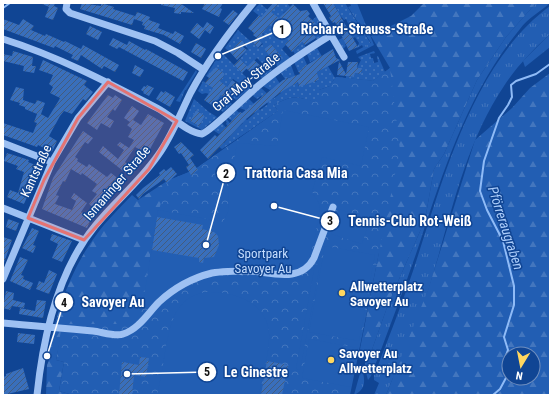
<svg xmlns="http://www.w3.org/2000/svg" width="553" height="398" font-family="'Roboto Condensed',sans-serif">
  <defs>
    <pattern id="grass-tufts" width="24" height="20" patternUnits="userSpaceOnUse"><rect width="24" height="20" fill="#225eb3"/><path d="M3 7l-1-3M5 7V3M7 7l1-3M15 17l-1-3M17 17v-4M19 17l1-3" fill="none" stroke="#4376be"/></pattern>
    <pattern id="forest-firs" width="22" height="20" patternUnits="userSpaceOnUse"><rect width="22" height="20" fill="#225eb3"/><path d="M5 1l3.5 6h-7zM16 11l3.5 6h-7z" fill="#4376be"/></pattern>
    <pattern id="park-crowns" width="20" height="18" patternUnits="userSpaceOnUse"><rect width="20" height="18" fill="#225eb3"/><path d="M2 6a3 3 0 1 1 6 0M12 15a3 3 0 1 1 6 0" fill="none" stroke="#4376be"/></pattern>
    <pattern id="garden-dots" width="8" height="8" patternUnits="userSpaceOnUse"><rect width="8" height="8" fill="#225eb3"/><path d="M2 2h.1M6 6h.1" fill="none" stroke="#4376be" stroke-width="1.8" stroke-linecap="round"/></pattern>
    <pattern id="building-hatch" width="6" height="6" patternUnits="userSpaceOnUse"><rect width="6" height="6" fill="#396fbc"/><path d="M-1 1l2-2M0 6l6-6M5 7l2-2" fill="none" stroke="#435c7e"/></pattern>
  </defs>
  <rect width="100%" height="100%" fill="#104594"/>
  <path fill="url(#grass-tufts)" d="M350 3H357L374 45 357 54 356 51 371 43 348 7 351 6Z
    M536 3H550C540 12 528 18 520 29 469 91 445 166 420 242 405 287 388 331 371 376L368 380C365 369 362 363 370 355L389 302 425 220 434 169 444 154 477 80 506 37Z
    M550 6V34C533 50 517 66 504 86 464 145 450 220 429 288 417 324 400 360 386 395H374L379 383 374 380V376C387 341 401 307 413 271 442 183 472 63 550 6Z
    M196 70 197 72 186 90H185L180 102 176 101Z
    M362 366C364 379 368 388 354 395Z"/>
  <path fill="url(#forest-firs)" fill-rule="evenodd" d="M424 3H536L506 37 477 80 444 154 434 169 425 220 389 302 370 355 365 360 360 349 379 252 171 322 62 330 56 360 64 362 59 391 73 395H46L47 365 50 357 48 356C55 314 71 268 97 234 107 220 120 208 132 195L138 200 167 181 194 170 278 111 305 98 314 102 321 99 336 77 373 81 390 68 371 36 411 16ZM157 217 159 306 143 303Z
    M550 34V47L525 67 523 61Z
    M550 73V395H386L428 290 475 140 512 108 530 88ZM509 354H533V378H509Z"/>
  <path fill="url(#park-crowns)" d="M390 68 400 150 350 395H73L59 391 64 362 56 360 62 324H138L157 217 167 181 194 170 278 111 274 105C290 96 296 95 314 102L319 90 330 86 336 77 373 81Z"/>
  <path fill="url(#garden-dots)" fill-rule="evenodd" d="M260 3 270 12 279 3H287L290 7 283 13 288 19 284 24 285 26 287 24 306 47 295 54 293 51 299 46 292 38 282 49 290 58 277 67 276 63 283 58 271 44 264 49 272 58 267 63 272 70 262 78 257 73 264 65 257 58 246 69 245 64 241 60 238 61 248 49 241 41 230 52 225 48 238 30 258 48 263 44 259 40 264 34 252 23 256 19 267 27 266 11 261 17 253 11Z
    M333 3H345L371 44 363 47 362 45 357 48 359 43 355 37 345 44 346 46 343 49 338 40 353 34 346 19 344 20 340 15 338 16 336 13 338 11Z
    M317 16 325 29 324 35 317 40 307 25Z
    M317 48 335 78 330 86 319 90 321 99 314 102C296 95 290 96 274 105L278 111 222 149 217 145 221 141 224 143 230 136 224 130 219 134 213 130 221 122 229 131 231 129 226 124 227 122 224 119 226 118 235 130 243 123 237 116 232 121 227 117 235 109 247 120 255 113 250 107 245 110 237 107 248 98 260 110 268 104 261 96 257 99 252 95 261 88 273 99 281 93 276 86 270 90 263 86 275 76 284 90 294 84 291 77 285 79 280 72 291 65 299 87 312 80 302 68 303 69 298 71 294 62 303 56 315 82 319 80 317 72 322 69 317 59 310 62 307 54Z
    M374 51 375 53 370 54 371 58H373L374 63 378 62 377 56H378L385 72 373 81 346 78V76L354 77 355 73 361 74 362 68H357L361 60 358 57Z
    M221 52 254 85 236 100 233 97 242 85 233 79 225 89 221 86 223 84 220 81 225 74 216 67 208 77 206 76Z
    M203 81 214 87 209 94 206 93 202 94 198 91Z
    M221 95 226 96 224 98 232 104 223 112 213 106Z
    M194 99 209 112 217 117 202 130 185 121ZM196 110 205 116 199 126 190 121Z"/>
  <path fill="#225eb3" d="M283 110 369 127 361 166 322 157 312 192 320 205C318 219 314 253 305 264 292 280 235 266 215 269 190 273 171 291 151 305L143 304 158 210 223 222 228 212 229 189 237 143 277 146Z
    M338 209 370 218 362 244 331 234Z
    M325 246 375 255 359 341 309 332Z
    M315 264 320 265 300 370 296 369Z
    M207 292C234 291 267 302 269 334 270 353 262 376 259 395H157C160 381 163 367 165 352 170 326 174 296 207 292Z
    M309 339 358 348 350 387 302 378Z"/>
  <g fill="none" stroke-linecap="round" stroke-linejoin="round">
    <path stroke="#8fbbf7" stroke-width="2" d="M3 8 10 3
      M493 395 500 389 507 376C503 366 504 359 508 350L504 337 514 305V286L503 241 487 210 480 191 484 161 499 118 508 105 512 97 511 85 516 81 536 74 550 64"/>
  </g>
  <path fill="url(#building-hatch)" d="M40 3H55L54 6 58 8 53 20 45 17 49 7Z
    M82 3 101 6V3L114 7 113 9 135 16 132 25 80 9Z
    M161 3H180L194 13 181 12V14L174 13 175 8 161 5Z
    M205 3H223L220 8 222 9 219 17 202 9Z
    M273 3H279L271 12 279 18 272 27 269 25 262 34 263 35 259 40 262 43 258 48 253 43 257 38 253 35 254 33 248 28 259 15 261 17Z
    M323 3H333L358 47 349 51 335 22 333 23 329 18 331 16Z
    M293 4 300 11 307 10 310 14 308 16 319 27 312 31 316 38 305 45 302 42 292 52 285 44 289 41 282 33 288 28 278 19Z
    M233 10 238 14 229 25 223 21Z
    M137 12 150 17 149 20 160 24 158 28 173 34 175 31 184 36 180 44 164 35 144 29 145 26 142 25 143 22 134 19Z
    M3 19 19 25 23 19 34 26 31 30 45 36 46 34 64 42 65 41 81 49 83 45 119 65 115 72 104 66 102 69 81 55 78 61 71 58 73 55 55 46 54 48 3 29Z
    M207 22 214 27 210 34 205 30 199 39 190 32 197 23 203 28Z
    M90 26 102 32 98 40 86 34Z
    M113 38 127 45 129 41 145 50 146 49 188 72 183 81 119 47 117 49 109 45Z
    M241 40 245 44 243 47 247 50 237 60 230 52Z
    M196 43 206 49 201 58 191 52Z
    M271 44 283 58 270 67 267 62 272 59 264 49Z
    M333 49 336 58 340 60 317 72 319 80 299 87 298 82 281 92 246 119 208 159 200 150 215 135 217 137 240 112 242 113 283 80 300 74 298 71 303 69 302 68Z
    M13 51 33 57 32 66H36L34 73 23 71 24 66 3 61V54L12 56Z
    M240 59 248 67 242 73 234 65Z
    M43 60 87 81 84 85 93 92 86 101 83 99 72 114 64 111 60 116 49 136 57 141 52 152 38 145 37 147 3 135V123L33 133 37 123 34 122 37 114 25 109V107L19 105 20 103 10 100 16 87 24 89 23 100 35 104 37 100 45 103 41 114 48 118 59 100 60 98 50 93 53 87 49 84 53 75 39 70Z
    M254 60 262 67 254 76 246 68Z
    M339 61 346 74 348 62H358L357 68H362L361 74 355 73 354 77 337 75Z
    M135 65 144 70 140 77 132 73Z
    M216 67 225 74 220 81 227 87 232 80 241 86 228 100 221 95 213 106 204 100 213 88 205 83 209 78 207 76Z
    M147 85 154 88 149 96 143 93 144 92 141 90 144 86 146 87Z
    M161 91 164 93 165 91 175 97 170 107 156 99Z
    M108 95 113 98 115 95 122 100 115 111 113 109 107 117 114 121 110 128 101 123 97 130 87 123Z
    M132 106 139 111 133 120 141 125 148 114 164 123 150 149 144 145 141 150 135 147 125 162 131 167 127 174 99 152 103 146 118 159 124 150 117 145 120 142 129 148 134 140 128 137 132 129 127 125 130 122 124 118Z
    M196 110 205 116 199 126 190 121Z
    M83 131 93 138 88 144 85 142 75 157 78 159 77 161 87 167 89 164 107 177 111 173 120 180 102 202 103 203 97 211 89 204 97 194 92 191 97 184 82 173 81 175 71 169 65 182 63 181 56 195 59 196 55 204 72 210 76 201 71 198 74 193 79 197 87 203 81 212 92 217 87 228 42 209 53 178Z
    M181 142 194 155 190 158 198 170 191 175 186 167 189 165 181 153 179 154 174 147Z
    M7 153 29 160 28 162 43 168 38 179 31 176 25 196 27 197 24 204 7 197 10 190 18 193 24 172 16 169 18 166 4 161Z
    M171 167 177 174 167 183 164 179 143 194 139 199 136 195 143 188 160 175 159 173 164 169 166 171Z
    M157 217 203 225 202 229 214 232 218 236 219 245 214 257 204 258 203 263 199 262V258L152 250Z
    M8 219 19 223 16 231 6 227Z
    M32 228 39 231 33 245 36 246 33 253 22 248Z
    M52 234 72 241 62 262 52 258 58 244 50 240Z
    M3 237 12 240 4 263 3 262Z
    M20 257 28 260 21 275 24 276 23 279 33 283 30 290 10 281Z
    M49 270 57 274 49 294 36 289 39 281 44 283Z
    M6 291 14 293 13 300 25 303 24 308 12 306 10 310 3 308Z
    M37 300 46 301 43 318 19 314 20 308 35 311Z
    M18 333 35 335 34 344 17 342Z
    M140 357 149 358 146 377 134 375 132 395H119L122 362 139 365Z
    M267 361 288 365 282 395H261Z
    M23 368 29 389 3 395V377L6 376V374Z"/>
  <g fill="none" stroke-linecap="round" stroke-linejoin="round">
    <path stroke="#9ec1f3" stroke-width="7" d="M67 3 66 9 70 13 155 41 178 53 204 70
      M331 35 344 57
      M3 39C57 56 107 82 157 108 171 115 186 132 202 134 211 131 247 95 258 86 281 67 305 51 331 35L313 3
      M3 143 52 162
      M3 208 84 240
      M3 279 52 162 78 118 108 82
      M3 323C33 326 63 328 93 331 102 332 116 337 123 334 139 329 148 313 159 302 174 288 192 278 212 273 224 271 238 271 251 271 273 273 301 283 314 258L333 207
      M37 395C43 337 57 272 95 226 116 200 142 180 161 151 173 133 181 112 191 92 208 60 230 31 253 3"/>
  </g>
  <path fill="#e47373" fill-opacity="0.2" stroke="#e47373" stroke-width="3" stroke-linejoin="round" d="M108 82 177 121 149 169 84 240 28 218 44 180 78 118Z"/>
  <g fill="#ffd760" stroke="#104594" stroke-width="1.5">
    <circle cx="342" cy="293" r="4"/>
    <circle cx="331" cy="360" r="4"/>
  </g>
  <g text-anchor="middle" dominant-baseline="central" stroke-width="3" stroke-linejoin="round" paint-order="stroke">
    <g font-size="13" fill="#fff" stroke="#104594">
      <text transform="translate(246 82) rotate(-40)">Graf-Moy-Straße</text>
      <text transform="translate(36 171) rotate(-65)">Kantstraße</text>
      <text transform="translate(117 183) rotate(-49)">Ismaninger Straße</text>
    </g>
    <g font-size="13" fill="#c5ddfe" stroke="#104594">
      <text x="263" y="253">Sportpark<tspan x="263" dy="15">Savoyer Au</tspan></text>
    </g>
    <g font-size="13" font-weight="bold" fill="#fff" stroke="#104594" text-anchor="start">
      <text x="350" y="286">Allwetterplatz<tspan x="350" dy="15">Savoyer Au</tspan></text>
      <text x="339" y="353">Savoyer Au<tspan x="339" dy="15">Allwetterplatz</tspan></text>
    </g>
    <g font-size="14" font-style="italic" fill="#aaccfa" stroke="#104594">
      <text transform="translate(506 228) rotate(72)">Pförreraugraben</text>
    </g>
  </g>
  <path fill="none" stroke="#fff" stroke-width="1.5" d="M218 56L282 29M206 245L226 173M274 206L330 221M47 356L64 302M127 374L207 372"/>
  <g fill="#fff" stroke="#104594" stroke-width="1.5">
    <circle cx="218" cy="56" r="4"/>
    <circle cx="206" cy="245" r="4"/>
    <circle cx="274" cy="206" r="4"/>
    <circle cx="47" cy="356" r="4"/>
    <circle cx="127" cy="374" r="4"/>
    <circle cx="282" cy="29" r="10"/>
    <circle cx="226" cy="173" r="10"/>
    <circle cx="330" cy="221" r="10"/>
    <circle cx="64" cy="302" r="10"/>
    <circle cx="207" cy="372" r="10"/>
  </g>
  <g font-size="12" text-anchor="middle" font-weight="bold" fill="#111">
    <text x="282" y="34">1</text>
    <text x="226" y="178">2</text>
    <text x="330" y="225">3</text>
    <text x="64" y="307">4</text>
    <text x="207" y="376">5</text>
  </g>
  <g font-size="14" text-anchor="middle" font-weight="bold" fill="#fff" stroke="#104594" stroke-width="3" stroke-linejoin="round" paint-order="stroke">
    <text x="367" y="34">Richard-Strauss-Straße</text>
    <text x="296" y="178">Trattoria Casa Mia</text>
    <text x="410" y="226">Tennis-Club Rot-Weiß</text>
    <text x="113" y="307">Savoyer Au</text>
    <text x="256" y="377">Le Ginestre</text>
  </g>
  <rect width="553" height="398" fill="none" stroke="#ffffff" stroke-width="8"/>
  <g transform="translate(521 366) rotate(190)"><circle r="19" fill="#104594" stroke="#708fbf"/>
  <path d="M0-3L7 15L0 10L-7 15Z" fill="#ffd760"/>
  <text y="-6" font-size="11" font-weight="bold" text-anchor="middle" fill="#ffffff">N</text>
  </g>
</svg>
